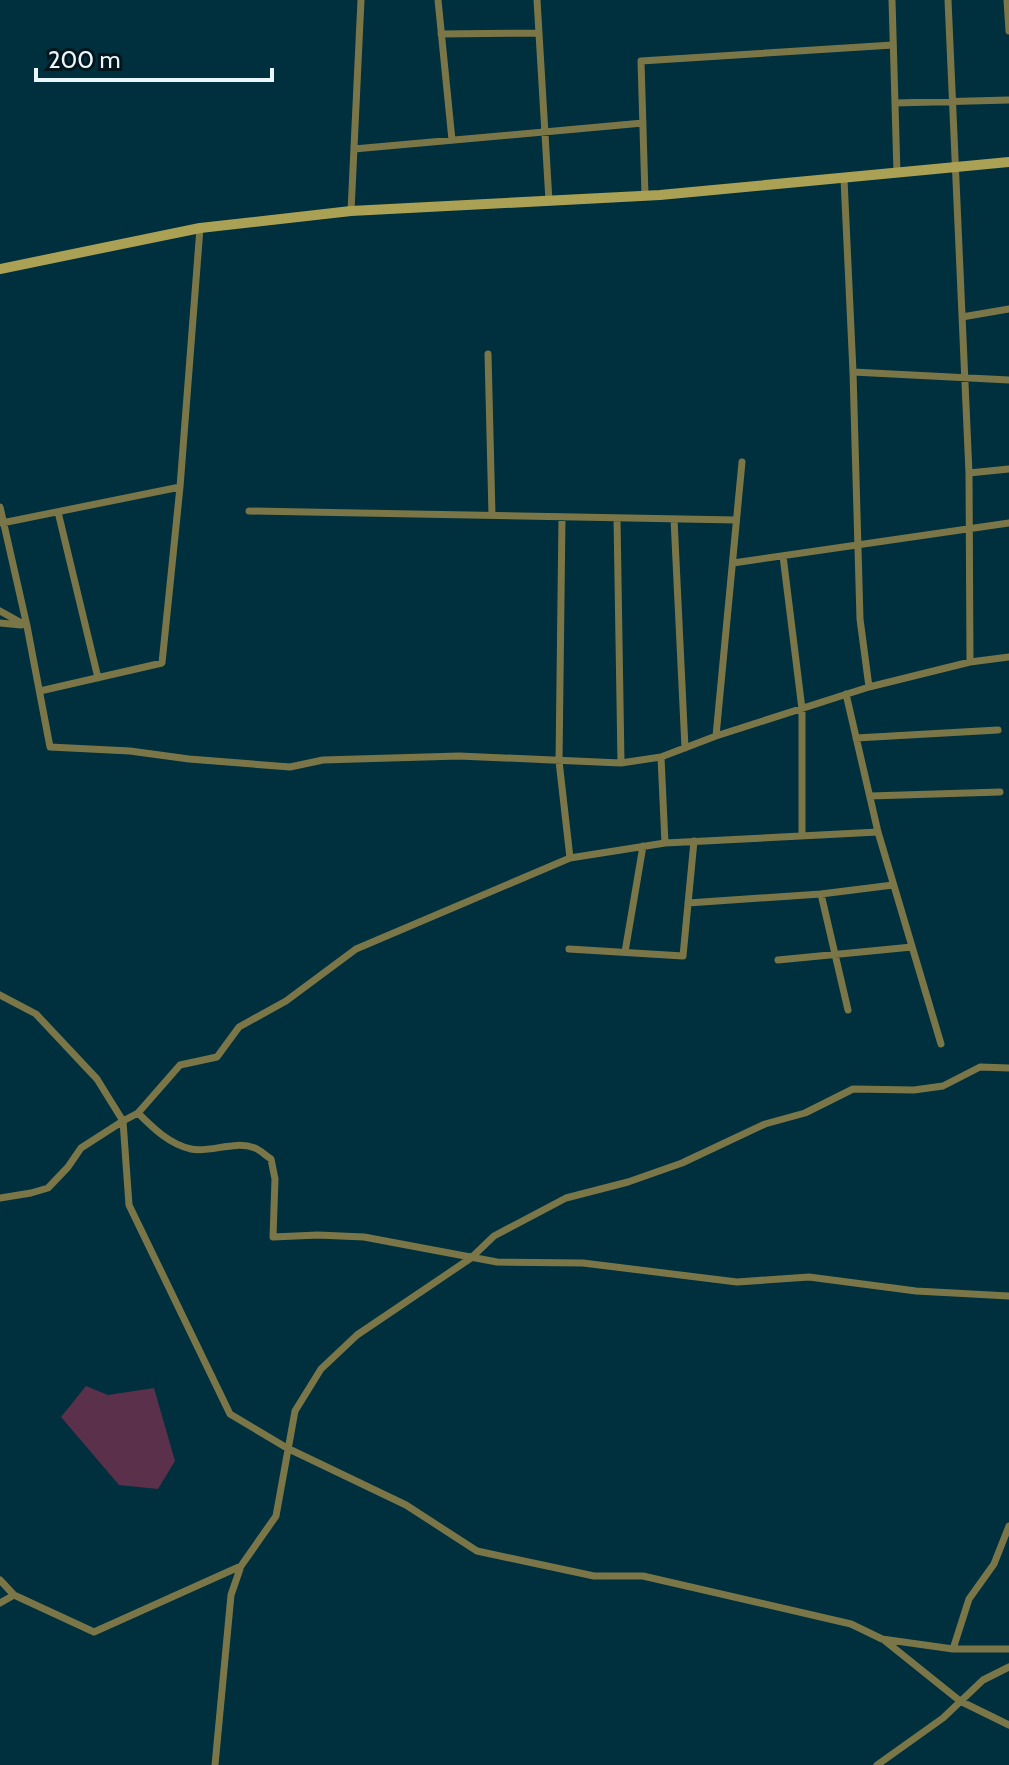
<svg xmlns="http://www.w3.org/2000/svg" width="1009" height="1765" font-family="Cabin,sans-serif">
  <rect width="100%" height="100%" fill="#002f3d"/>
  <path fill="#5a304b" d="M86 1386 108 1395 154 1388 175 1461 158 1489 119 1485 61 1417Z"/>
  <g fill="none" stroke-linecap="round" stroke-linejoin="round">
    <path stroke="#7b7648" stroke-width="7" d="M438 0 452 140
      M537 0 549 201
      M892 0 897 173
      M948 0 969 473 970 662
      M1007 0 1009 31
      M441 34 539 33
      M895 103 1009 100
      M354 149 643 123
      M844 179 853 372 860 619 869 687
      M645 196 641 61 893 45
      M351 211 361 0
      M962 317 1009 309
      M488 354 492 515
      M853 372 1009 380
      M969 473 1009 469
      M0 507 27 626 50 747 130 751 189 759 290 767 323 760 459 756 621 763 661 757 716 736 869 687 970 662 1009 657
      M249 511 736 520
      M58 512 98 678
      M562 517 559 761 570 858
      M617 518 621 763
      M674 519 685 748
      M2 523 180 487
      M783 556 802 709V836
      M733 563 1009 523
      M0 611 27 626
      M0 623 21 625
      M40 691 162 663 180 487 200 228
      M846 694 878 832 941 1044
      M716 736 742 462
      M856 738 998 730
      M661 757 665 843
      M870 796 1000 792
      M878 832 665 843 570 858 356 949 286 1001 239 1027 217 1057 180 1065 138 1113 123 1121 129 1205 230 1414 287 1448 406 1505 477 1551 594 1576H643L851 1624 882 1639 953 1649H1009
      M821 894 848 1010
      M688 903 821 894 893 885
      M569 949 683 956 694 841
      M625 952 643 846
      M778 960 912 947
      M0 995 36 1014 97 1079 123 1121 81 1148 68 1167 48 1188 31 1193 0 1198
      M138 1113C153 1128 169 1144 191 1149 211 1153 234 1140 255 1148 260 1150 266 1156 271 1159L275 1179 273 1237 318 1235 364 1237 497 1262 583 1263 737 1282 809 1277 916 1291 1009 1296
      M0 1580 14 1595 94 1632 241 1566
      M0 1603 14 1595
      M884 1640 960 1701 1009 1725
      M953 1649 969 1599 994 1564 1009 1526
      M215 1765 231 1595 241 1566 276 1516 295 1411 321 1369 357 1335 471 1258 494 1236 566 1198 628 1182 682 1163 765 1124 805 1113 853 1089 914 1090 943 1086 980 1067 1009 1068
      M877 1765 943 1718 983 1680 1009 1667"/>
    <path stroke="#aaa154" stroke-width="10" d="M0 269 200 228 351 211 660 195 1009 162"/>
  </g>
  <path d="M36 68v12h236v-12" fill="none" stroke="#e9f7fd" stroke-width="4"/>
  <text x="48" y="68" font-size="24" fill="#e9f7fd" stroke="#04151b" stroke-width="6" paint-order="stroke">200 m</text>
</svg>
